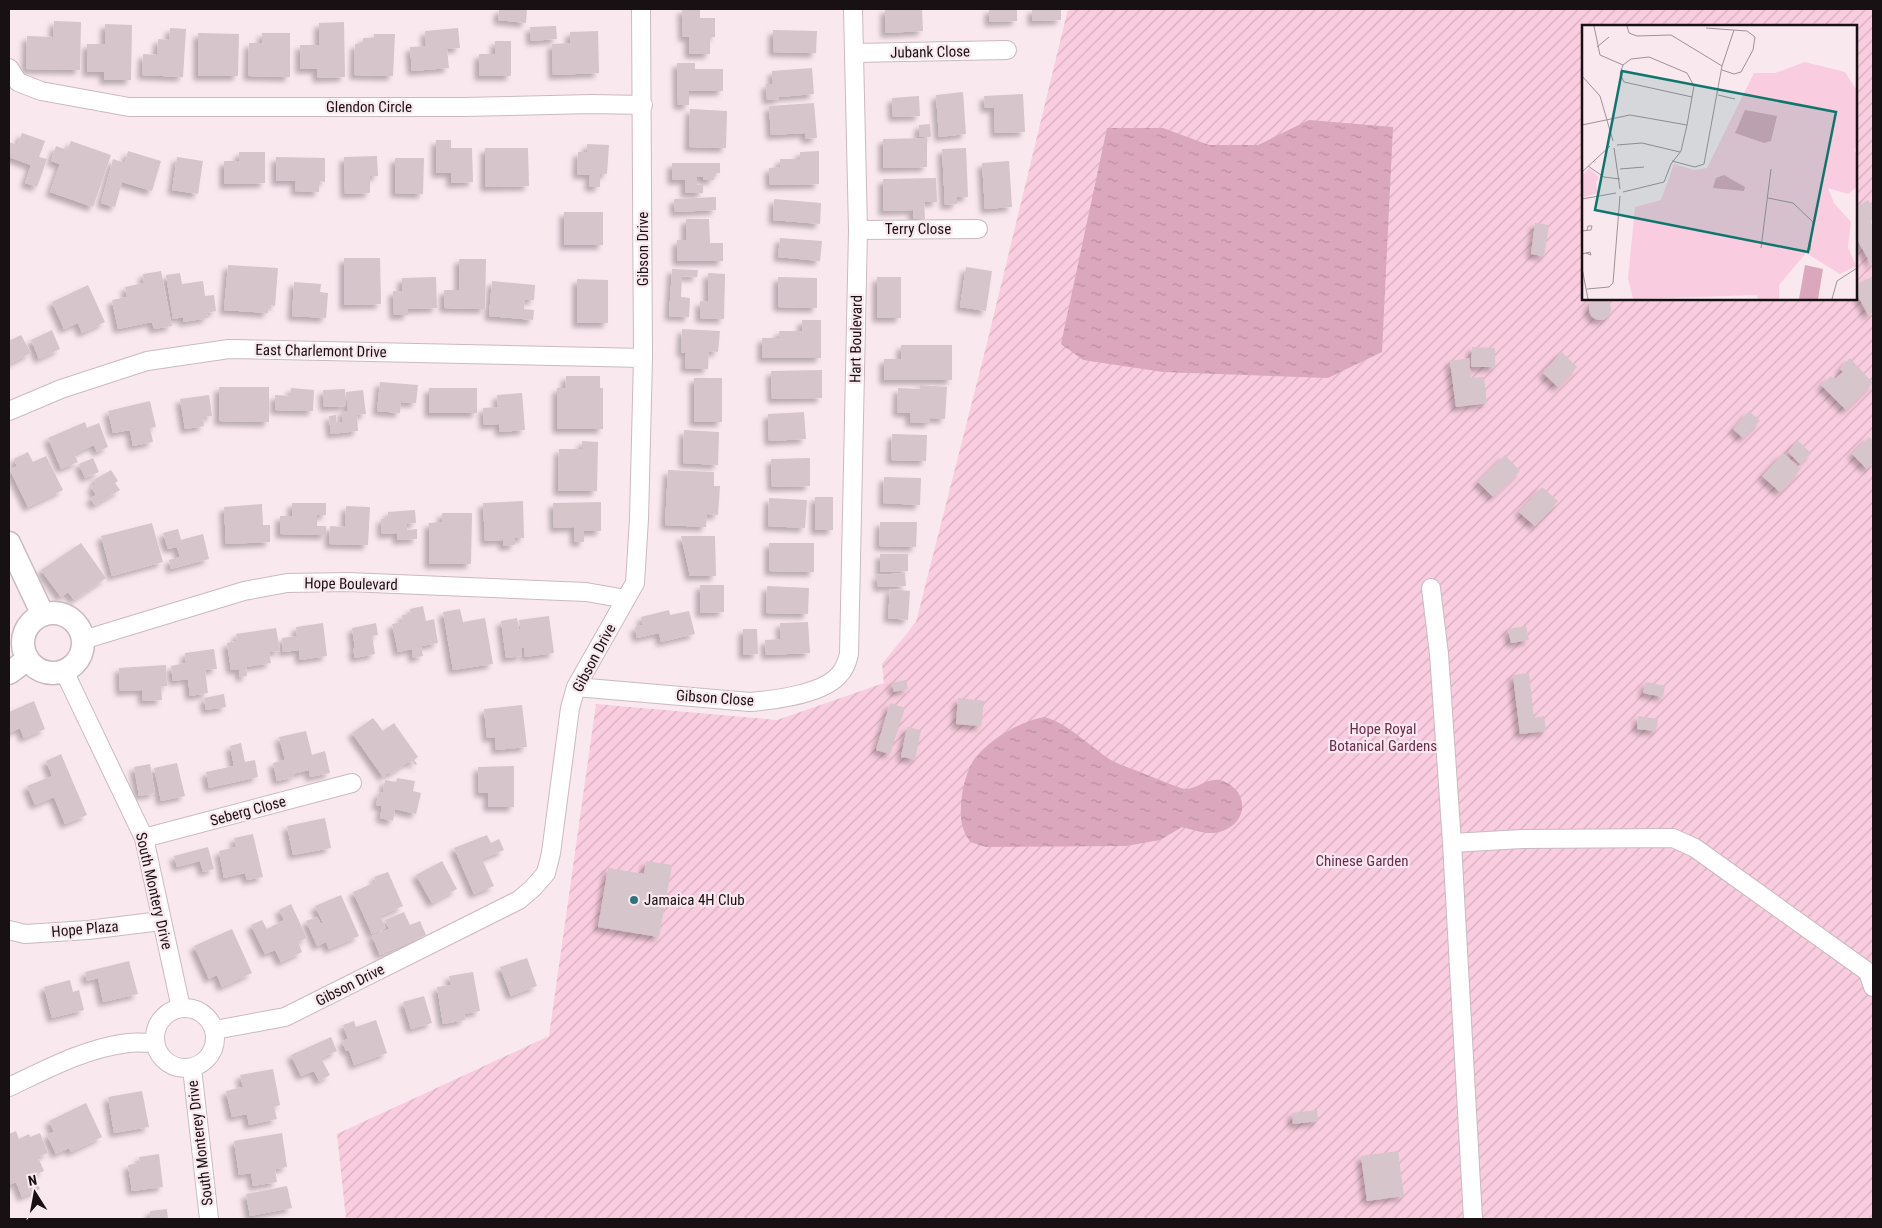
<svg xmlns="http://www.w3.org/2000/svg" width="1882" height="1228" font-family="'Roboto Condensed',sans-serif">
  <defs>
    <pattern id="garden-furrows" width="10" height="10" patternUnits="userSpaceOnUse" patternTransform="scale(1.25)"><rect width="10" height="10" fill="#f9cddf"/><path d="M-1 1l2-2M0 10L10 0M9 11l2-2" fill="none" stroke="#d5afbe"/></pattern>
    <pattern id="water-ripples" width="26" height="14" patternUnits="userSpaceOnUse" patternTransform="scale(1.25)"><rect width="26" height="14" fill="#daa7bc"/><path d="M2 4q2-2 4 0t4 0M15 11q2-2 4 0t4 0" fill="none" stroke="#ba8fa1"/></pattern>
    <filter id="shadow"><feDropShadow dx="-4.5" dy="4.5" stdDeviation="2.5" flood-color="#0004"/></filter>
  </defs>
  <rect width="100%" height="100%" fill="#fae8ef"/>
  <path fill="url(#garden-furrows)" fill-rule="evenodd" d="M1068 9H1873V1219H346L337 1134 549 1036 596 704 777 720 884 683 882 664 916 622 986 347ZM1583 26H1856V299H1583Z"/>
  <path fill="url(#water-ripples)" d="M1309 120 1393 127 1382 352 1328 378 1163 372 1083 360 1061 344 1107 128H1163L1209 145H1258Z
    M1044 717C1068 723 1089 746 1111 760 1118 764 1127 767 1135 770 1151 776 1166 783 1181 788 1199 794 1210 767 1234 788 1240 793 1243 802 1242 809 1240 825 1223 834 1208 833 1199 832 1190 829 1182 827L1160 840 1126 846 986 847 970 842C967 837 963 830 962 824 958 806 964 773 975 758 992 738 1019 722 1044 717Z"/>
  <path fill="#d6c5cb" filter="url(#shadow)" d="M499 9H527L526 23 498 20Z
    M682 9H700V18H715V37H710V54H689V37H683Z
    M885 9H922L923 31 885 33Z
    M989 9H1017V21L989 22Z
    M1032 9H1061V20L1032 21Z
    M54 21 81 22 80 70 26 69 27 36 53 37Z
    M344 22 345 77 317 78V69H300V45H319V23Z
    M105 24 132 25 131 80H104V72H87V44H105Z
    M556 26 557 39 531 41 530 27Z
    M170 28 186 29 183 77 142 75 143 54 157 55 158 39 169 40Z
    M458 28 460 48 447 49 449 68 412 71 410 47 426 46 425 31Z
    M773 30 817 31 816 53 773 52Z
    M598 31 599 73 553 75 552 44 570 43V32Z
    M198 33 239 34 238 76H198Z
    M262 33H290V77L248 76 249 43H262Z
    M374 34H395L393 76 354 75 355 44H363V38H374Z
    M495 41H511V76H479V54H495Z
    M677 63H695V69H723V91H689V105H678Z
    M812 68 814 94 779 97V99L767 100 766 84H773L772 71Z
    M963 92 966 134 939 137 936 95Z
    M1023 94 1025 132 995 133 994 108H985L984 96Z
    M919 96 920 116 893 117 892 98Z
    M814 103 817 138 806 139 805 133 771 135 769 106Z
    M690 109 727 111 726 148 689 147Z
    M930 124 931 137H919V125Z
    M22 133 45 141 39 157 47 159 37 187 25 183 31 165 9 157V142L17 145Z
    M927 138V167L883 168V139Z
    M436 140H451V148H472L473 182 451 183V173H436Z
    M71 141 111 155 93 207 50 192 60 164 51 161 56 146 67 150Z
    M587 144 609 145 607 174H600V187H589L590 175 577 174 578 152H587Z
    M485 148H528L529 186 485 187Z
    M966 148 968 197H957V204L945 205 942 149Z
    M128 151 161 161 152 191 122 182 115 207 101 203 113 159 125 163Z
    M819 151V184L770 185 769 168 780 167V159H800V152Z
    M239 152H265V183L224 184V161H239Z
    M377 156 378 176H370V193L345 194 344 157Z
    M177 157 203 161 198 194 172 190Z
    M276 157 325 158V182L319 181V192L295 191 296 181H276Z
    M395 158H424L423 194 395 193Z
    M1009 161 1012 207 985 209 982 163Z
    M672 163H720V173H714V180H703V177H697V185H703V193H685V180H672Z
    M936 178 937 202H924L925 219H913V210L883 211V179Z
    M716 197V210L675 212 674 199Z
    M774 199 821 203 820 224 773 220Z
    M1868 200 1873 208V219L1870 221 1873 227V267L1856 238V207Z
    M564 212H603V245H564Z
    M686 219H709L710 243H723V261H677V240H686Z
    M1535 223 1549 225 1544 256 1531 254Z
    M780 238 822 241 820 261 778 257Z
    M344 258H380L381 304 344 305Z
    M459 259H486L485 309 444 308V290H459Z
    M228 265 278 268 275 306 269 305 268 313 224 310Z
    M966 267 992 271 986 311 960 307Z
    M672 269 698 270 697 277 682 276 681 297 690 298 689 317 669 316Z
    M161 271 172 326 154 329 152 322 118 329 112 300 127 297 125 287 144 283 143 274Z
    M180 273 182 284 203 281 205 296 214 295 216 311 207 313 208 318 183 322V317L173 319 166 275Z
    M708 273 725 274 724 319 700 318V301L708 302Z
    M1873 276V312L1868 315 1856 292V285Z
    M436 277 437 308 408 309V315H394L393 291H402V278Z
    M778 277 817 278V308L778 307Z
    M877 277H901V318H877Z
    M577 279 608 280V323H577Z
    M492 281 535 285 534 300H525L524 309 534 310 533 320 489 316Z
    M294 282 321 284 320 292 328 293 326 318 292 316Z
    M88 285 105 322 82 333 78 323 64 329 52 302Z
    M1589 309a11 11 0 1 1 22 0a11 11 0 1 1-22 0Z
    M802 320H821V358H762V338H779V331H802Z
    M682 329 720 331 718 352 709 351 708 369 685 368 686 353 681 352Z
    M52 330 60 349 39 359 31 340Z
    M21 335 31 353 9 364V341Z
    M901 345H952V380H884V359H901Z
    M1472 347 1495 348V367H1471Z
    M1562 352 1577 367 1558 387 1543 373Z
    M1469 358 1471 378 1484 377 1487 403 1456 407 1450 361Z
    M1850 358 1873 383 1846 410 1821 385 1831 376 1835 379 1843 372 1840 369Z
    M822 370V398L772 399 771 371Z
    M566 376H600V388H603V429H557V388H565Z
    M694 378H722V422H694Z
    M380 382 418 385 416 403 401 402 400 413 377 411Z
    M920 385 947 387 945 419 930 418V423L910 422V413L897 412 898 388 920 389Z
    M219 387H269V422L219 421Z
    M291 388 314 390 313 411 275 410V395L290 396Z
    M429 388H477V413H429Z
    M345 389 346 406 324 407 323 390Z
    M363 390 366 414 357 415 358 431 331 434 329 416 336 415V422H343L342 411H348L346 392Z
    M522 393 525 430 500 432 499 424 484 425 483 408 498 407 497 395Z
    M209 395 212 416 203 417 204 426 185 429 180 399Z
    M150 401 156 427 150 428 153 442 133 446 130 430 113 433 108 411Z
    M1749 411 1760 421 1743 438 1733 429Z
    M804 412 806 439 769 441 768 414Z
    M85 422 87 428 99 423 108 447 97 452 94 445 74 454 78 462 61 469 48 438Z
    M684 430 719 432 718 465 683 463Z
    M892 434 927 435 926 461 891 460Z
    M1869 437 1873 441V462L1867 469 1852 454Z
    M582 441 598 442 597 491H558L559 449H582Z
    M1798 441 1811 453 1800 464 1788 452Z
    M28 452 33 462 46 456 63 490 28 507 10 470 17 466 14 459Z
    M1783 453 1801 469 1780 492 1762 476Z
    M1505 455 1520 471 1493 497 1478 482Z
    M93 458 99 472 85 478 79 464Z
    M810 458V486L772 487 771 459Z
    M111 470 118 481 115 483 120 490 95 505 90 498 96 495 91 487 96 484 94 480Z
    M668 470 714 472V486H720L718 515 707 514 706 527 665 525Z
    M884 477 921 478 920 505 883 503Z
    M1542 487 1558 501 1535 526 1519 512Z
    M815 497H833V530H815Z
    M769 498 807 500 805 528 768 526Z
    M523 501 524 538H515V545L503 546V540L485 541 483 503Z
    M601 502V531H584V542H575L574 527 554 528 553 503Z
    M292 503H326V515H317V526H326V535L280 534V516H292Z
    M262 504 263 525H270V542L226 544 224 507Z
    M346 506 370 507 368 545 329 544 330 526 345 527Z
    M415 510 416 523 407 524V530L417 529V539L397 540V533L382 534 381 519 388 518V512Z
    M442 513H472L471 564H429V523L442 522Z
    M880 522H917L916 547 879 546Z
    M152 523 163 562 112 576 101 536Z
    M178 529 181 540 203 534 209 559 171 569 169 560 180 557 177 547 168 549 163 533Z
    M681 536H715L716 576H690Z
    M81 543 106 578 74 600 68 592 61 597 41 570Z
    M769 543H814V572L769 571Z
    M880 554H908V571L880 572Z
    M905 573 906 586 878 587 877 575Z
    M700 585H724V612L700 613Z
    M767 586 809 588 808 614 766 613Z
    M890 589 910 591 908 620 888 618Z
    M423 606 426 621 434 619 438 643 421 646 423 656 413 658 412 649 398 652 392 624 403 622 402 615 411 614 410 609Z
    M460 609 463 622 485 618 493 664 453 670 443 612Z
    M669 610 670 615 689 611 695 634 661 642 659 633 637 638 635 627 643 625 641 617Z
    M549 616 554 653 525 657 524 648H521L522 656 506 658 501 621 517 618 520 634 521 633 519 620Z
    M808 622 810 653 766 655 765 640 781 639 780 623Z
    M323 623 327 656 300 660 299 650 283 652 282 638 297 636 296 627Z
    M376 623 378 635 372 636 375 654 355 658 353 649 355 648 352 628Z
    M1526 626 1529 640 1511 643 1508 629Z
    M276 628 280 651 269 652 271 663 246 667 247 676 240 677 239 669 231 670 227 643 237 641 236 634Z
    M743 629H757L758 654 743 655Z
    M214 649 217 669 205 670 208 693 190 696 188 679 173 681 171 666 186 663 185 653Z
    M166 665 167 686H161L162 700 143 701 142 690 120 691 119 668Z
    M1529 673 1534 718 1544 716 1546 731 1520 734 1513 675Z
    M906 680 908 689 894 692 892 683Z
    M1646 682 1665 686 1663 697 1643 693Z
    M224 694 226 707 206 710 204 698Z
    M958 698 984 701 981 726 956 724Z
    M34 701 45 729 24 738 20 728 9 733V712Z
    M890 703 905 708 890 754 876 750Z
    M522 705 527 747 496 750 495 737 487 738 484 709Z
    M1638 716 1658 719 1656 731 1637 729Z
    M373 718 383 731 394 723 418 757 414 760 417 764 415 765 412 761 409 763 408 762 390 774 389 772 383 777 352 733Z
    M907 727 921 730 915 759 901 757Z
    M306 731 312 755 325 751 330 773 310 777 309 770 293 774 294 777 277 781 273 763 285 760 279 737Z
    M241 743 245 762 255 760 258 777 209 788 206 772 234 766 230 746Z
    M61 754 87 815 65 824 54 797 35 805 27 786 52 776 46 761Z
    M177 763 185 796 161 801 154 768Z
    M150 764 155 793 139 796 134 767Z
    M514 766V807H488V793H479L478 767Z
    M397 778 415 781 413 791 421 793 416 814 395 809 393 821 380 818 382 806 376 805 379 792 383 793 385 780 396 782Z
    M325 818 331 848 293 855 287 826Z
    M253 834 263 877 247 880 245 873 224 878 219 851 236 847 234 838Z
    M487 835 491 843 499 839 504 850 482 859 494 886 474 894 454 848Z
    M208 847 214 869 203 872 200 861 177 867 174 856Z
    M442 861 457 889 432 903 416 875Z
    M646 861 672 865 659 937 598 927 608 868 644 874Z
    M388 872 403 906 380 916 386 928 372 934 353 892 376 882 374 877Z
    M341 895 359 936 329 949 326 942 317 946 306 921 317 917 321 924 323 923 315 906Z
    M291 904 307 938 298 942 302 952 281 962 275 950 265 954 251 925 262 920 267 929 284 920 279 910Z
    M404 912 410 925 420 921 426 935 380 955 372 936 389 929 385 920Z
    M232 929 252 973 222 987 217 975 209 979 194 946Z
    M527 958 537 986 511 996 500 967Z
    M129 961 138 994 103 1002 98 978 87 981 85 972Z
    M473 972 480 1011 464 1014 465 1020 443 1024 437 987 451 985 449 976Z
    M70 980 73 992 79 990 84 1010 52 1018 44 987Z
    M424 996 432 1023 411 1029 403 1002Z
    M376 1020 387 1053 354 1065 349 1050 346 1051 342 1041 348 1039 343 1025 354 1021 356 1027Z
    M331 1037 337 1051 321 1058 330 1075 319 1081 314 1071 301 1076 291 1055Z
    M273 1069 280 1105 274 1107 277 1119 249 1125 247 1114 232 1117 226 1091 243 1087 240 1075Z
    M142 1091 149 1127 114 1133 108 1097Z
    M86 1103 102 1137 71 1152 69 1148 56 1154 47 1135 54 1132 49 1121Z
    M1317 1110 1318 1121 1293 1124 1292 1113Z
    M16 1131 19 1139 29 1134 30 1137 40 1133 48 1153 38 1157 44 1171 34 1175 40 1189 22 1197 16 1182 9 1185V1134Z
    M282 1133 287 1167 275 1169 277 1182 253 1186 251 1173 239 1175 234 1141Z
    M1398 1151 1404 1196 1367 1201 1361 1156Z
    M159 1154 163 1187 132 1191 128 1165 140 1163 139 1157Z
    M287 1186 292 1208 250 1216 246 1194Z
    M167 1209 168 1219H150V1211Z"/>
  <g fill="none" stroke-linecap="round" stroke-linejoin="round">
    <defs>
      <path id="minor" d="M854 53 1007 50
        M9 68 18 82 41 91 129 107H462L592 104 643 105
        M858 230 978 229
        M9 411 61 389 147 361 229 349 643 358
        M1431 588 1439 654 1452 843 1473 1219
        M83 640 244 591 287 583 348 582 586 592 626 599
        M64 671 144 838 181 1008
        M576 687 750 702C774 700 823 694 839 675 845 669 847 662 849 654L858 230 853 9
        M144 838 352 783
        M1452 843 1522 839 1673 838 1695 848 1868 972 1873 987
        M9 930 25 934 88 930 161 921
        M155 1038a30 30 0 1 1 60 0a30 30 0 1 1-60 0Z
        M215 1030 285 1017 519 900 533 888 546 873 551 853 570 708 576 687 635 583 639 519 643 358 641 9
        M192 1068 209 1219
        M9 1087C47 1069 86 1048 128 1043 137 1042 146 1043 155 1043"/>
      <path id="tertiary" d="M9 543 43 615
        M23 643a30 30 0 1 1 60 0a30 30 0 1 1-60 0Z
        M9 673 28 659"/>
    </defs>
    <use href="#minor" stroke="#cabac0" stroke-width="20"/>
    <use href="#tertiary" stroke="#cabac0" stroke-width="25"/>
    <use href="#minor" stroke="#fff" stroke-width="18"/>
    <use href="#tertiary" stroke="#fff" stroke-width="22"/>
  </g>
  <circle fill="#2c757b" stroke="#fae8ef" stroke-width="2" cx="634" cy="900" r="5"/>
  <g text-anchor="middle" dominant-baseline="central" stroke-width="4.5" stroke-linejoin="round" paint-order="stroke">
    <g font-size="15" fill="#171114" stroke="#fae8ef">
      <text transform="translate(930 52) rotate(-1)">Jubank Close</text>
      <text x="369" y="107">Glendon Circle</text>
      <text x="918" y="229">Terry Close</text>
      <text transform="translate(643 249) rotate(-90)">Gibson Drive</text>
      <text transform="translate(856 339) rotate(-89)">Hart Boulevard</text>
      <text transform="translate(321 351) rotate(1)">East Charlemont Drive</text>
      <text transform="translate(351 584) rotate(1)">Hope Boulevard</text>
      <text transform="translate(594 658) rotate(-62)">Gibson Drive</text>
      <text transform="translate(715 698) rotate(4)">Gibson Close</text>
      <text transform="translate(248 811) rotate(-15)">Seberg Close</text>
      <text transform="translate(154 891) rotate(77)">South Montery Drive</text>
      <text transform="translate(85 929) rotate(-5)">Hope Plaza</text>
      <text transform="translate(350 985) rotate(-27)">Gibson Drive</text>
      <text transform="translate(200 1143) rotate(-97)">South Monterey Drive</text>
    </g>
    <g font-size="15" fill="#6a2c4a" stroke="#fae8ef">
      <text x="1383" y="729">Hope Royal<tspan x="1383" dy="17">Botanical Gardens</tspan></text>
      <text x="1362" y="861">Chinese Garden</text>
    </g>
    <g font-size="15" fill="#171114" stroke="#fae8ef" text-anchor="start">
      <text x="644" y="900">Jamaica 4H Club</text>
    </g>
  </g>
  <g transform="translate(1582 25)">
    <rect width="275" height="275" fill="#fae8ef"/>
    <path d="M7 143 17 152 14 158 16 168 0 173V151Z" fill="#f9cddf"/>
    <path d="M223 37 263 47 275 66V119L272 126 275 128V162L266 169 246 163 252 178 269 197 266 222 274 241 258 249 224 228 197 260V274H176L175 270 51 274 46 254 53 182 79 175 92 139 112 145 125 143 172 48H193Z" fill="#f9cddf"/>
    <path d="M163 85 195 91 189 116 182 118 153 108ZM142 150 163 162 162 166 131 163 134 153ZM223 240 241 244 236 274H217Z" fill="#daa7bc"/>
    <path fill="none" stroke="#9f9297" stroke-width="1" d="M12 1 18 30 41 40M45 1 47 8 55 11 89 10 140 41M124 3 165 6 173 12 171 25 159 47 152 49 140 45M15 22 27 12M0 51 18 71 31 116M136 70 153 74M0 100 48 90 105 100M35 120 60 118 98 127M32 123 38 164M90 136 113 142 122 139 140 41 152 5M6 141 22 152 38 154M38 144 62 142M0 147 28 121M41 167 82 157 89 139 99 126 105 100 110 72 112 61 105 48 67 32 49 34 41 40 38 49 42 57 110 72M186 173 211 178 231 197 228 225M0 174 34 168M0 206 9 205 10 201H6L5 205M179 223 189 144M0 229 8 227 9 230 4 228M0 243 6 274M5 264 27 262 31 258 38 171M250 274 255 256 275 243"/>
    <path fill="#0f766e" fill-opacity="0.15" stroke="#0f766e" stroke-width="2.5" d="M40 46 254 87 226 227 13 185Z"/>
    <rect width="275" height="275" fill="none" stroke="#171114" stroke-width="2.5"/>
  </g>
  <rect width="1882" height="1228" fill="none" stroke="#171114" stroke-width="20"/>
  <g transform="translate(35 1193) rotate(349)" stroke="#fae8ef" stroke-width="4" paint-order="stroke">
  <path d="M0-4L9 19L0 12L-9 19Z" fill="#171114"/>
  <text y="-8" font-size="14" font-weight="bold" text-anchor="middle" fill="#171114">N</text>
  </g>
</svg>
